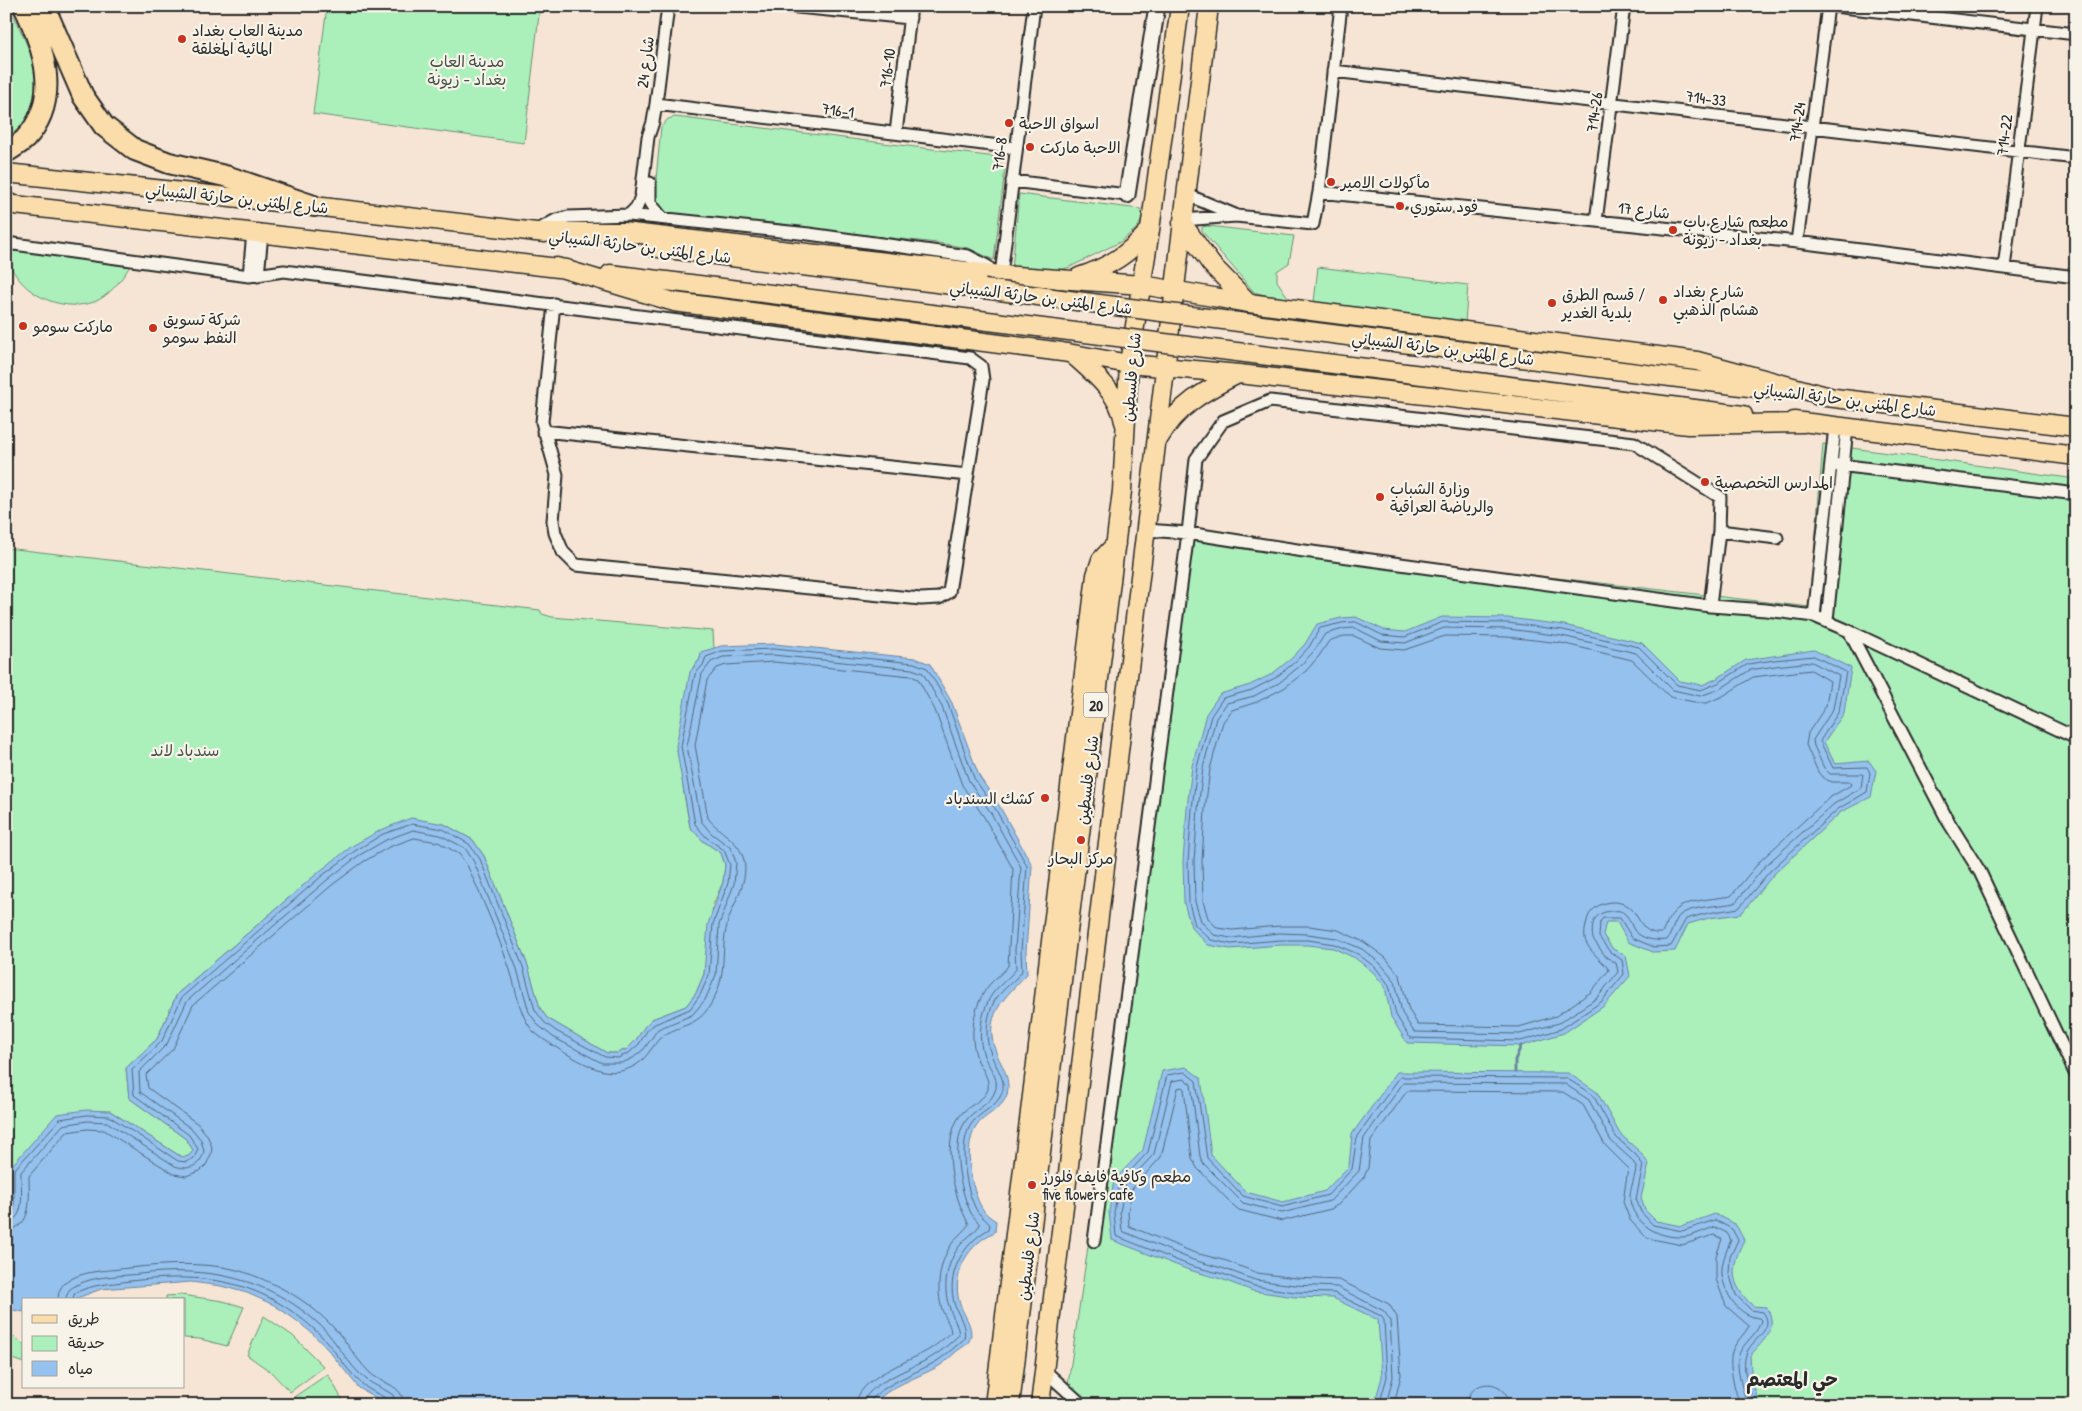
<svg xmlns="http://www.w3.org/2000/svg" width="2082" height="1411" font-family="'Patrick Hand','Playpen Sans Arabic',sans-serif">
  <rect width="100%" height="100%" fill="#f6e5d4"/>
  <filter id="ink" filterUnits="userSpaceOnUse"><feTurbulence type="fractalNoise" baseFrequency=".02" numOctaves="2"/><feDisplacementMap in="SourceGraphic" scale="10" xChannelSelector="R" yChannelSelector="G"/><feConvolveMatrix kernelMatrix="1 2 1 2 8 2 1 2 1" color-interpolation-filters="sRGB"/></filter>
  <g filter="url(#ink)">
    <path fill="#abf0bb" stroke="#6b8e73" d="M6 6H10C15 20 38 66 39 77 39 104 27 124 6 139Z
      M327 6H540L524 143 313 114Z
      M675 117 996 157 1005 169 994 260 968 248 938 243 664 214 654 200 661 127 668 119Z
      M1019 194 1148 210 1137 228 1120 242 1070 267 1047 274 1012 270Z
      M1208 226 1294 236 1289 263 1277 271V281L1287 296 1286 301 1254 292 1202 231V227Z
      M9 249 131 264C123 278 110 296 94 302 67 311 35 300 18 278 15 274 11 269 10 265 9 260 9 254 9 249Z
      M1318 267 1468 285 1465 322 1314 302Z
      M1823 444 2076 479V1390L2062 1405H1065L1191 536 1810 607Z
      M6 548 540 610 542 614 552 617 713 631 714 649 701 652 700 659 693 667 681 770 684 794 690 827 703 841 721 853 725 865 723 882 713 905 704 974 696 993 686 1006 652 1019 645 1026 636 1040 627 1049 617 1053H607L547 1018 540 1008 528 966 484 856 473 840 444 824 320 871 177 994 157 1039 126 1068 129 1098 186 1139 193 1150C190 1156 187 1158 180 1156L110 1111 9 1167 11 1188 6 1220Z
      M181 1295 223 1301 244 1307 227 1346 200 1339 184 1338V1300H166V1296Z
      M264 1316 293 1336 324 1367 290 1392 271 1372 247 1355Z
      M7 1332 24 1345V1363L6 1357Z
      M328 1374 345 1405H299L294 1397Z"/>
    <path fill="#94c1ee" stroke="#6a85a0" d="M1356 617 1384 630 1405 632 1442 617 1508 618 1564 625 1642 643 1680 681 1702 685 1716 679 1746 660 1814 650 1851 668 1844 713 1824 742 1835 764 1869 761 1876 771 1871 797 1841 812 1774 874 1741 914 1709 918 1688 924 1675 951 1653 952 1628 942 1617 922H1606L1603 935 1613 949 1626 956 1630 976 1604 1006 1564 1033 1521 1046 1407 1043 1391 1017 1385 987 1373 972 1355 958 1333 948 1307 945H1281L1230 949 1208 945 1191 927 1184 903 1183 861 1187 808 1192 766 1206 714 1220 694 1250 685 1272 674 1292 658 1305 644 1317 624 1341 618Z
      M774 644 915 658 930 664 952 703 979 776 1000 807 1032 865 1026 951 1027 974C999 1003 979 1021 1001 1063 1006 1073 1010 1083 1007 1095 1001 1111 984 1114 976 1127 963 1146 971 1190 982 1208 985 1214 990 1217 996 1221L995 1232C968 1244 952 1272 959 1301 962 1314 976 1328 969 1341 967 1345 961 1348 957 1351 951 1356 946 1362 939 1366 918 1378 888 1386 873 1405H388L359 1388 329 1351 312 1333 293 1318 274 1305 247 1293 221 1286 191 1282 101 1289 72 1300H24V1312L6 1309V1220L11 1188 9 1167 15 1162 57 1114 86 1110 110 1111 180 1156C187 1158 190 1156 193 1150L186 1139 129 1098 126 1068 157 1039 177 994 320 871 352 846 381 830 411 818 444 824 473 840 484 856 528 966 540 1008 547 1018 607 1053H617L627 1049 636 1040 645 1026 652 1019 686 1006 696 993 704 974 708 924 723 882 725 865 721 853 703 841 690 827 676 746 690 672 700 659 701 652 721 646Z
      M1186 1067 1201 1078 1211 1155 1246 1192 1283 1202 1325 1191 1349 1166 1352 1134 1397 1072 1568 1073 1597 1092 1620 1134 1639 1151 1649 1164 1641 1198 1645 1210 1656 1221 1681 1226 1715 1214 1736 1225 1744 1240C1730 1268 1729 1283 1753 1306L1766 1307C1780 1329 1764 1339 1750 1356L1752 1382 1760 1405H1504L1488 1402 1471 1405H1374L1382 1377 1378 1320 1333 1298 1295 1297 1253 1291 1221 1279 1189 1270 1112 1240 1109 1212 1114 1180 1143 1150 1162 1071Z"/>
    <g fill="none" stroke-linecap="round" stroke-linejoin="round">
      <path stroke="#556779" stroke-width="1" d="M1356 622 1382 635 1405 637 1443 622 1508 623 1563 630 1639 647 1677 685 1701 690 1718 683 1748 664 1774 660 1814 656 1846 672 1839 711 1820 741 1833 768 1867 767 1870 773 1867 792 1838 809 1770 871 1739 908 1708 913 1686 919 1671 946 1654 947 1632 938 1620 918H1603L1600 922 1599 937 1610 952 1622 960 1624 974 1601 1002 1561 1029 1521 1041 1410 1038 1396 1015 1389 985 1376 968 1358 954 1334 944 1308 940H1281L1231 944 1211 940 1195 925 1189 903 1188 861 1192 809 1197 767 1211 716 1223 698 1252 690 1275 678 1295 662 1309 647 1320 628 1342 623Z
        M1355 628 1381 641 1405 643 1444 628 1508 629 1562 636 1636 653 1673 690 1700 696 1720 689 1750 670 1775 666 1812 662 1839 676 1833 709 1813 740 1814 746 1824 768 1830 774H1863L1861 788 1834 804 1765 866 1735 903C1721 906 1692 906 1680 915 1674 921 1672 933 1667 940 1657 941 1645 940 1637 933 1631 929 1631 919 1625 914 1622 911 1618 910 1614 911 1596 911 1590 921 1593 939L1606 957 1616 963 1618 972 1597 998 1559 1023 1520 1034 1414 1032 1402 1013 1395 981 1381 964 1362 949 1336 938 1308 934 1280 933 1231 938 1214 935 1201 921 1195 902 1194 861 1198 809 1203 768 1216 718 1227 703 1254 696 1279 683 1301 665 1314 651 1325 634 1343 629Z
        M1344 636H1354L1380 648 1404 650 1445 636 1507 637 1561 643 1632 660 1670 697 1699 703H1707L1723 696 1753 677 1811 670 1830 681 1826 706 1808 733 1806 745 1818 772 1823 778 1832 782H1850L1851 785 1829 798 1761 860 1731 896C1716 899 1685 899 1674 912 1668 918 1666 926 1662 933 1639 935 1641 915 1628 906 1613 897 1590 904 1587 921 1585 929 1583 937 1587 944 1592 954 1606 964 1609 970L1591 992 1556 1016 1519 1027 1418 1025 1409 1010 1400 976 1386 958 1364 942 1338 930 1309 926H1280L1232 930 1217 928 1208 918 1203 901 1202 861 1205 810 1210 769 1223 722 1232 710 1257 702 1284 688 1306 671 1319 656 1329 641Z
        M6 1216 12 1215 14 1209V1170L60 1119 87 1115 109 1116 178 1161 186 1162 194 1158 198 1149 189 1135 134 1095 132 1070 162 1041 182 997 323 875 355 851 383 834 412 824 443 829 469 844 480 859 523 967 535 1010 544 1022 556 1031 605 1057 618 1058 629 1053 639 1044 648 1029 655 1024 690 1009 700 995 709 975 713 924 728 883 730 865 724 850 706 837 695 824 681 746 695 674 703 665 706 657 722 651 774 649 914 663 927 668 948 704 974 778 996 810 1027 866 1021 951 1022 971C1013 984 998 991 992 1006 986 1021 985 1039 991 1054 995 1067 1007 1079 1002 1093 996 1108 981 1111 972 1123 957 1142 966 1192 977 1211 981 1217 987 1220 990 1225L989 1229C962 1244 945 1275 955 1306 959 1317 967 1326 964 1339 956 1346 946 1355 937 1361 923 1370 871 1389 869 1405
        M6 1222C28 1221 20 1187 21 1172L63 1125 87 1121 107 1122 175 1166C189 1171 201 1166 204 1151L201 1140 193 1130 140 1092 139 1072 167 1044 187 1001 327 880 358 856 386 840 413 830 440 835 465 848 474 862 517 969 529 1012 538 1025 553 1037 602 1063H622L633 1058 644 1049 658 1029 692 1015 705 1000 716 975 719 925 734 884 736 863 731 848 711 833 701 821 687 746 702 674 711 662 723 657 773 655 912 669 923 673 942 707 969 781 991 813 1021 867 1015 950 1016 969C1007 981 992 989 987 1004 980 1020 978 1039 984 1056 989 1068 1000 1078 995 1091 991 1104 977 1108 968 1118 949 1139 960 1191 971 1213 974 1218 978 1221 980 1225 975 1232 967 1237 961 1244 947 1261 942 1286 949 1306 952 1317 958 1324 959 1335 951 1342 943 1350 935 1355 918 1367 864 1383 863 1405
        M6 1230C34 1229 29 1195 29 1176L67 1132 87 1129 104 1130 174 1174 186 1176 200 1171 206 1165 211 1155 212 1147 207 1135 198 1124 148 1088 146 1075 173 1049 193 1005 332 885 363 862 389 847 414 838 438 842 459 854 467 865C483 900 498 935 510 970 517 991 518 1012 532 1030 541 1040 590 1069 604 1071 615 1073 626 1071 636 1065 648 1058 656 1039 664 1035 685 1023 699 1026 712 1002 728 974 720 953 727 925 732 904 749 883 744 860 738 838 721 835 708 818L695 745 707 680 717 668 726 665 774 662 911 676 918 679 935 710 962 785 984 817 1013 869 1008 966C1003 973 995 978 989 985 973 1005 968 1037 978 1061 982 1069 990 1079 988 1089 986 1099 970 1105 963 1112 939 1137 953 1198 969 1224 965 1230 958 1235 953 1242 940 1260 936 1284 941 1306 943 1315 950 1323 951 1332 944 1338 937 1345 930 1349 910 1362 857 1377 856 1405
        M58 1300C58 1293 60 1287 65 1283 80 1271 102 1271 120 1269 155 1265 187 1262 222 1267 243 1270 264 1279 283 1289 306 1301 328 1319 344 1340 352 1351 360 1363 370 1373 382 1384 403 1384 404 1405
        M65 1300 69 1290C88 1275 116 1277 139 1274 207 1266 268 1277 320 1325 337 1341 348 1366 367 1380 375 1386 385 1389 393 1395L396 1405
        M72 1300 75 1293C93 1284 110 1284 130 1281 203 1273 257 1278 314 1329 333 1345 343 1367 361 1383 368 1390 379 1394 387 1399L390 1405
        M1379 1405 1387 1377 1384 1320 1381 1316 1334 1293 1295 1292 1254 1286 1223 1274 1191 1266 1116 1236 1114 1212 1119 1183 1148 1152 1167 1075 1185 1072 1196 1081 1207 1158 1243 1196 1282 1207 1328 1195 1352 1169 1357 1136 1400 1077 1566 1078 1593 1095 1616 1137 1636 1155 1643 1165 1636 1199 1641 1212 1653 1225 1682 1231 1715 1220 1732 1229 1738 1240 1730 1257 1729 1273 1736 1295 1751 1310 1763 1312C1777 1330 1750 1339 1746 1355 1741 1369 1750 1391 1755 1405
        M1386 1405 1393 1377 1390 1320 1384 1311 1337 1287 1295 1285 1255 1280 1225 1269 1193 1260 1122 1231 1120 1212 1125 1185 1154 1154 1172 1081 1184 1079 1191 1084 1200 1156 1202 1162 1243 1203 1282 1213 1330 1201 1359 1171 1364 1138 1403 1083 1565 1084 1589 1100 1611 1141 1631 1159 1636 1166C1636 1177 1629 1189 1630 1200 1634 1224 1658 1238 1682 1237 1692 1237 1704 1230 1715 1227L1727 1233 1731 1240C1726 1252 1721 1263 1722 1275 1725 1295 1739 1316 1759 1318L1761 1320C1759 1332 1747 1340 1741 1350 1733 1363 1743 1392 1748 1405
        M1394 1405 1401 1375 1397 1317 1389 1304 1339 1280 1296 1278 1257 1273 1227 1261 1195 1253 1129 1226 1128 1212 1132 1189 1161 1157 1178 1088 1182 1087 1184 1089 1192 1158 1197 1168 1233 1205 1239 1210 1282 1221 1331 1209 1339 1204 1364 1177 1368 1168 1371 1141 1407 1091 1563 1092 1583 1105 1605 1145 1628 1168 1623 1202 1630 1220 1645 1236 1652 1239 1682 1245 1714 1235 1722 1239 1716 1256V1279L1726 1306 1749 1326C1745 1334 1737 1340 1733 1349 1727 1364 1735 1390 1740 1405
        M1467 1405C1468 1377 1508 1377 1509 1405"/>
      <path stroke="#6a85a0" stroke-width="3" d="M1515 1072V1060L1521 1046"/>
      <defs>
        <path id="street" d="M787 6 910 18
          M1834 6 2076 34
          M1333 71 2076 158
          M656 104 1016 148
          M896 133 911 6
          M1012 181 1127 195
          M650 183V203L662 218
          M1319 192 1341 6
          M1185 194 1235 215
          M629 215 637 207 641 196 648 137 653 122 656 104 668 6
          M1182 220 1236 216 1313 224 1319 192 1797 242 2076 277
          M1596 221 1624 6
          M536 231 556 220 568 217 629 215 809 234 968 256 987 266 995 275
          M1797 242 1828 6
          M6 245 14 244 249 276 284 271 970 358 981 366 983 380 949 592 939 598 921 599 576 565 563 552 555 533 553 521 557 475 542 422 554 304
          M2004 268 2037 6
          M1001 275 1034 6
          M249 276 253 232
          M258 276 262 233
          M543 431 968 475
          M1831 464 2076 494
          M1146 530 1188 533 1297 550 1710 606 1766 610 1814 616 1849 631 1948 821 1980 872 2076 1075
          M1710 606 1719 531
          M1814 616 1835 427
          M1827 620 1847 428
          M1849 631 2076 738
          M1094 1241 1188 533 1196 459 1223 421 1270 401 1634 443 1720 497 1719 531 1777 538
          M1044 1370 1077 1400 1080 1405"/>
        <path id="secondary" d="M1127 195 1157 6"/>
        <path id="primary" d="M6 173 314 206 545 233
          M6 204 567 269
          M1182 223 1211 264 1249 303
          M534 232H623L1001 275 1142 285 1249 303 1697 361 1830 397
          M652 247 984 289
          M557 267 674 302 1062 352 1129 364 1239 374 1688 425 1804 423
          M610 274 980 320
          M1079 277C1111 266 1128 254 1150 230
          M1378 340 1765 389
          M1072 354C1092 372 1120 394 1124 422
          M1374 369 1743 415
          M1818 396 2076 427
          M1794 421 2076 456
          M1159 438C1177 406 1206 390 1238 374
          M994 1405 1096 575 1101 560 1116 544
          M1010 1405 1122 491 1129 364 1150 230 1180 6
          M1040 1405 1209 6"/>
        <path id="highway" d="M44 6 83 96 104 126 135 150 169 163 229 177 314 206
          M6 152C12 148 20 144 25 139 62 100 44 48 24 6
          M6 204H9"/>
      </defs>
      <use href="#street" stroke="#2b2b2b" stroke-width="15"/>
      <use href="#secondary" stroke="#2b2b2b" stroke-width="19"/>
      <use href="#primary" stroke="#2b2b2b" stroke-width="21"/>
      <use href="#highway" stroke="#2b2b2b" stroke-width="24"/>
      <use href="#street" stroke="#f7f3e8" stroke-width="11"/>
      <use href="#secondary" stroke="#f7f3e8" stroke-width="15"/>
      <use href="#primary" stroke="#faddab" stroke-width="18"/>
      <use href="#highway" stroke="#faddab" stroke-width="20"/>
      <defs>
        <path id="primary-bridge" d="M984 289 1378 340
          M980 320 1374 369"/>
      </defs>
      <use href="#primary-bridge" stroke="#2b2b2b" stroke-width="21" stroke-linecap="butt"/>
      <use href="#primary-bridge" stroke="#faddab" stroke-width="18"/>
    </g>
  </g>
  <g fill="#c8321e" stroke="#f7f3e8" stroke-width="2">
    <circle cx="182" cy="39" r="5"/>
    <circle cx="1009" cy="123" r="5"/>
    <circle cx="1030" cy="147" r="5"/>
    <circle cx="1331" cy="182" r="5"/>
    <circle cx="1400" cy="206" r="5"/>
    <circle cx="1673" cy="230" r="5"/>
    <circle cx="1663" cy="300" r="5"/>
    <circle cx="1552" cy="303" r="5"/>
    <circle cx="23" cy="326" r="5"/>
    <circle cx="153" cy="328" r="5"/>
    <circle cx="1705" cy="482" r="5"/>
    <circle cx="1380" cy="497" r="5"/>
    <circle cx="1045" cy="798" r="5"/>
    <circle cx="1081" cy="840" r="5"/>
    <circle cx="1032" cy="1185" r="5"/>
  </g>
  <g text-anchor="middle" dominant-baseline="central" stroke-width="4.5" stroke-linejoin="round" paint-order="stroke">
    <rect fill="#f7f3e8" stroke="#686764" stroke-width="1" x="1083.5" y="692.5" width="25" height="25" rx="4"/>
    <g font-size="15" font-weight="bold" fill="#2b2b2b">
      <text x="1096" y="705">20</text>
    </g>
    <g font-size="16" fill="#2b2b2b" stroke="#f7f3e8" text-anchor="start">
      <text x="192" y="30">مدينة العاب بغداد<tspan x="192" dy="18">المائية المغلقة</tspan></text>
      <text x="1019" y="123">اسواق الاحبة</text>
      <text x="1040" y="147">الاحبة ماركت</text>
      <text x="1341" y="182">مأكولات الامير</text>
      <text x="1410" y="206">فود ستوري</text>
      <text x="1683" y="221">مطعم شارع باب<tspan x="1683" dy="18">بغداد - زيونة</tspan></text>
      <text x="1673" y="291">شارع بغداد<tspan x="1673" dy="18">هشام الذهبي</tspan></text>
      <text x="1562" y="294">قسم الطرق /<tspan x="1562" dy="18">بلدية الغدير</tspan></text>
      <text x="163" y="319">شركة تسويق<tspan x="163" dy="18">النفط سومو</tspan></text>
      <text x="33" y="326">ماركت سومو</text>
      <text x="1715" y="482">المدارس التخصصية</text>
      <text x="1390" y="488">وزارة الشباب<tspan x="1390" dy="18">والرياضة العراقية</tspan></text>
      <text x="1035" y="798" text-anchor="end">كشك السندباد</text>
      <text x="1081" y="858" text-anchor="middle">مركز البحار</text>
      <text x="1042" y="1176">مطعم وكافية فايف فلورز<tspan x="1042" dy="18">five flowers cafe</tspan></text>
    </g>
    <g font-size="16" fill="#455248" stroke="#f7f3e8">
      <text x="467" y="61">مدينة العاب<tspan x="467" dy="18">بغداد - زيونة</tspan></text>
      <text x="185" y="750">سندباد لاند</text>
    </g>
    <g font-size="16" fill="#2b2b2b" stroke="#f7f3e8">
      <text transform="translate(645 62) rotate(-83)">شارع 24</text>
      <text transform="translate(887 68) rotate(-83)">716-10</text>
      <text transform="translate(1706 98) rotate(7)">714-33</text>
      <text transform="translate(838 110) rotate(7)">716-1</text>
      <text transform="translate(1594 112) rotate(-82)">714-26</text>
      <text transform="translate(1797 122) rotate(-82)">714-24</text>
      <text transform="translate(2004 135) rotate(-83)">714-22</text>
      <text transform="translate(999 154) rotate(-83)">716-8</text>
      <text transform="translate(237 198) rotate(6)">شارع المثنى بن حارثة الشيباني</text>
      <text transform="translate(1644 210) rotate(6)">شارع 17</text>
      <text transform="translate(640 246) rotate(7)">شارع المثنى بن حارثة الشيباني</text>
      <text transform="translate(1041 297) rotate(7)">شارع المثنى بن حارثة الشيباني</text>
      <text transform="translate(1443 348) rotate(7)">شارع المثنى بن حارثة الشيباني</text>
      <text transform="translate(1131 377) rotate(-85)">شارع فلسطين</text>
      <text transform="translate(1845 399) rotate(7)">شارع المثنى بن حارثة الشيباني</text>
      <text transform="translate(1087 780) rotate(-83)">شارع فلسطين</text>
      <text transform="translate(1028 1256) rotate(-83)">شارع فلسطين</text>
    </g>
    <g font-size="19" font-weight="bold" fill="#2b2b2b" stroke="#f7f3e8">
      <text x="1792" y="1379">حي المعتصم</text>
    </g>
  </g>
  <rect width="2082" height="1411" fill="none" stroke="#f7f3e8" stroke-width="25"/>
  <rect x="12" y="12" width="2057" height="1386" fill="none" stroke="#2b2b2b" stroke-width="2" filter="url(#ink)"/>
  <rect x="22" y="1298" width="162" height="90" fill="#f7f3e8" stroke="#a5a39c"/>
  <rect x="32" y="1315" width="25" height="8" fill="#faddab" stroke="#a5a39c"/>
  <text x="68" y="1324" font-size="15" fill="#2b2b2b">طريق</text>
  <rect x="32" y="1336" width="25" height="15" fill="#abf0bb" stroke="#a5a39c"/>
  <text x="68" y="1348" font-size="15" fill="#2b2b2b">حديقة</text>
  <rect x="32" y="1361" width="25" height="15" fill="#94c1ee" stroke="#a5a39c"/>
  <text x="68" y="1374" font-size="15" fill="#2b2b2b">مياه</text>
</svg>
